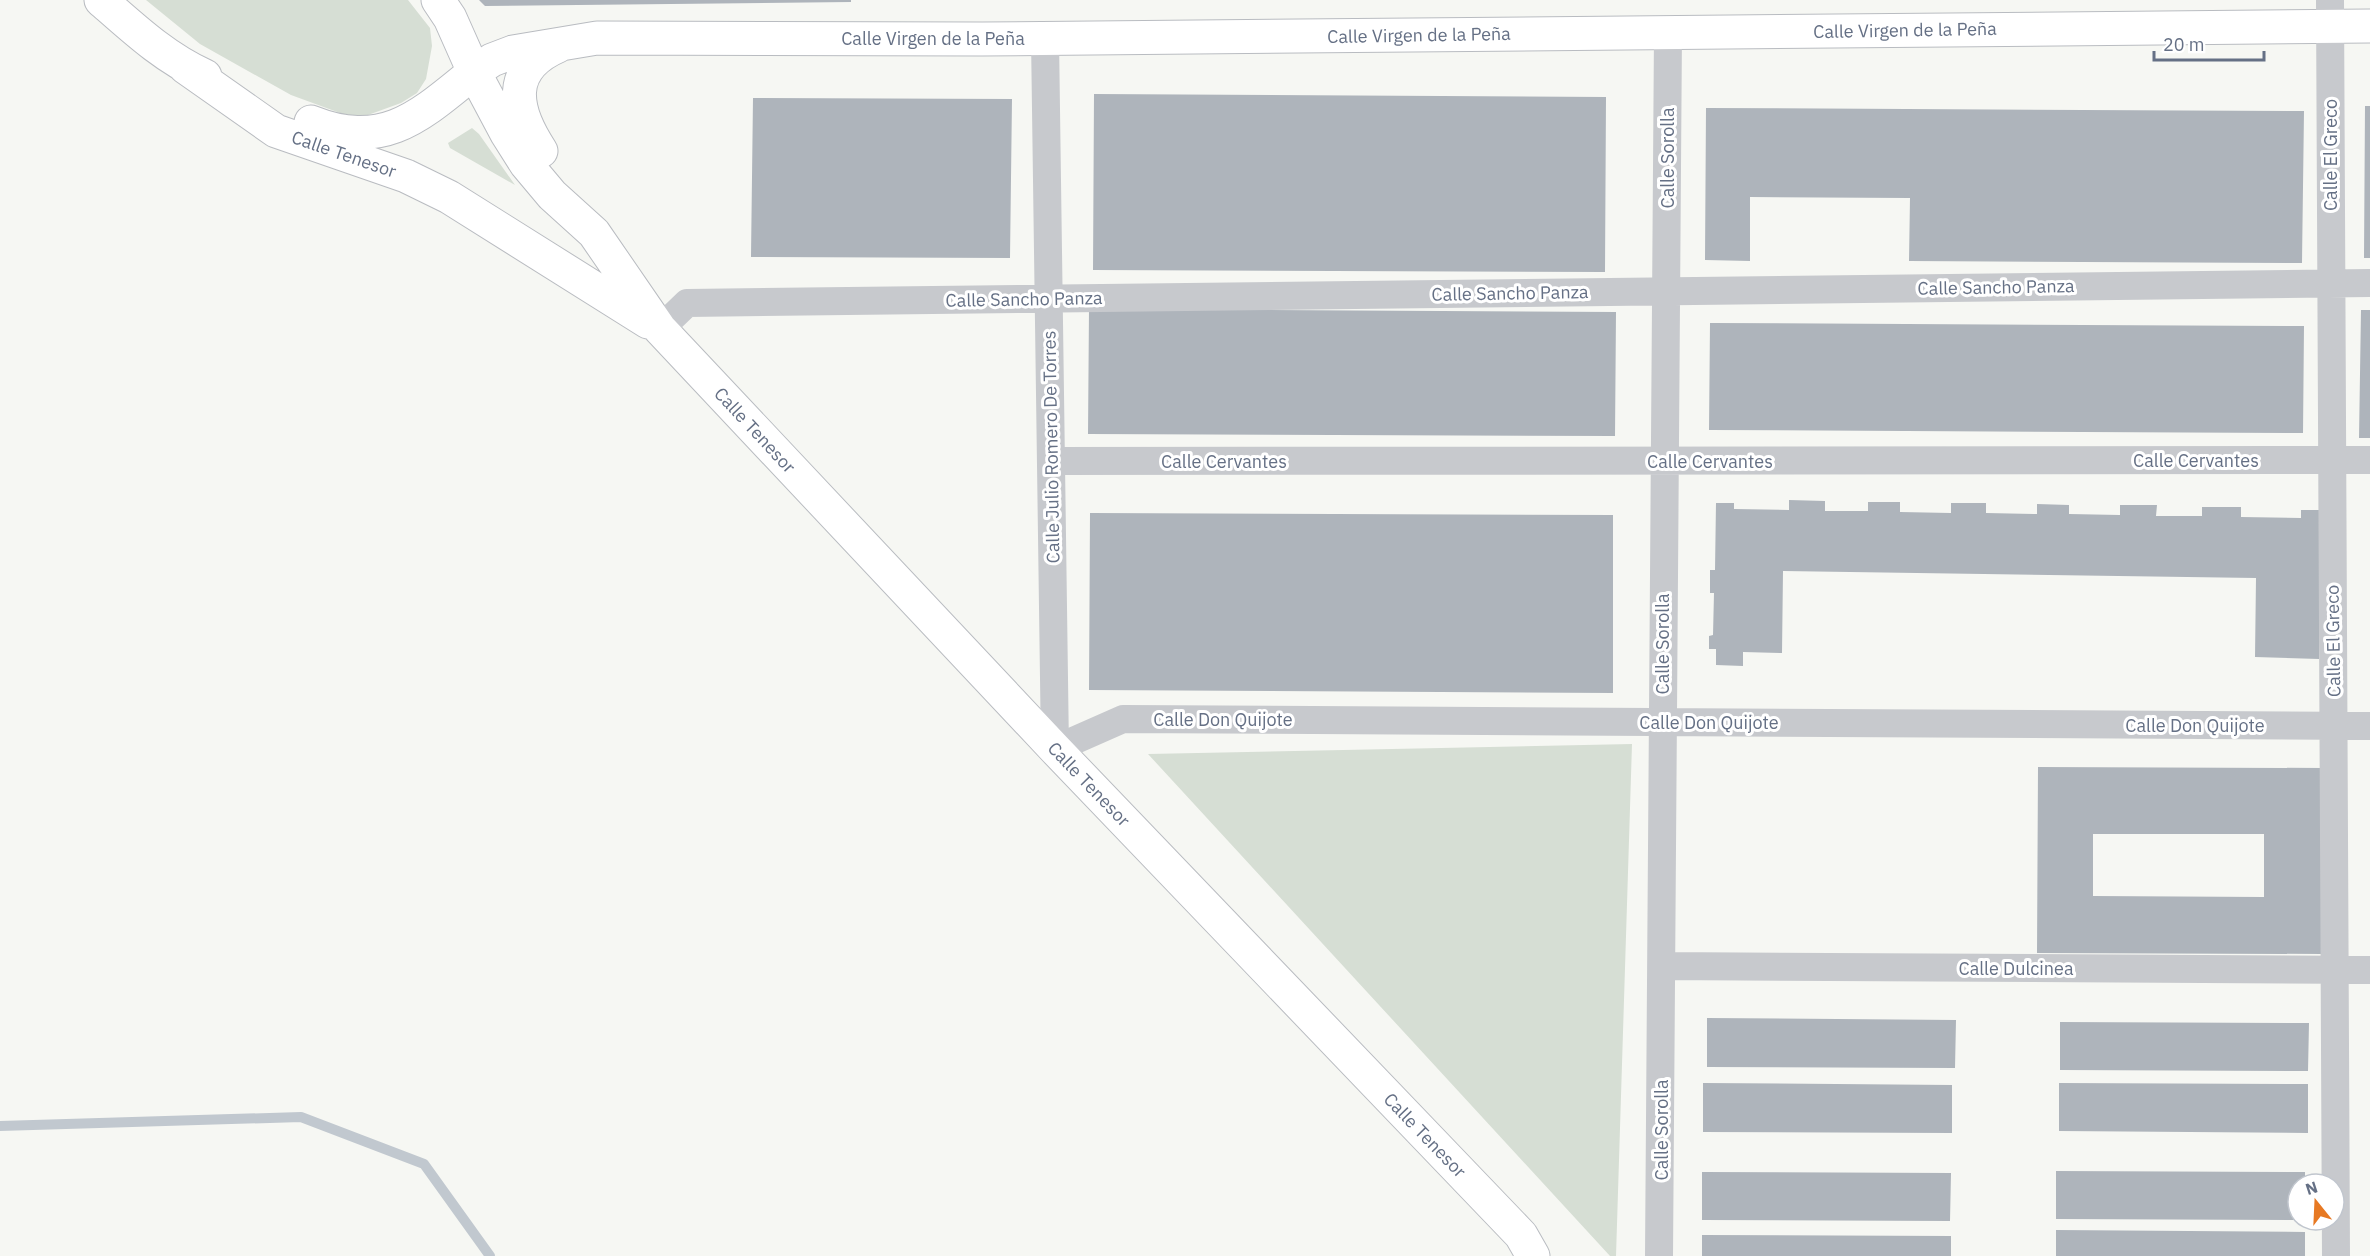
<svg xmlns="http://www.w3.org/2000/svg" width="2370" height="1256" font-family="'IBM Plex Sans',sans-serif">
  <rect width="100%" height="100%" fill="#f6f7f3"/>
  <path fill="#d6ded4" d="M146 0H408L430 28 432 46 426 79 417 93 401 103 368 115 351 117 291 95 200 44Z
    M472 128 479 134 515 185 450 148 448 143Z
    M1632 744 1616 1256H1610L1148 754Z"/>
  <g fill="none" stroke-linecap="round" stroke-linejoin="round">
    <path stroke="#c1c8cf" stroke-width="10" d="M0 1126 301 1117 424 1164 490 1256"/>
  </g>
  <path fill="#aeb4bb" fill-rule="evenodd" d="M479 0H851V2L485 6Z
    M1094 94 1606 97 1605 272 1093 270Z
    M753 98 1012 99 1010 258 751 257Z
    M2365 106H2370V258H2364Z
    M1706 108 2304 111 2302 263 1909 261 1910 198 1750 197V261L1705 260Z
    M1089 309 1616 312 1615 436 1088 434Z
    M2361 310H2370V438H2359Z
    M1710 323 2304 326 2303 433 1709 430Z
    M1789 500 1825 501V511H1868V502H1900V512L1951 513V503H1986V513L2037 514V504L2069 505V514L2120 515V505H2157L2156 516H2202V507H2241V517L2301 518V510H2322L2319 659 2255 657 2256 578 1783 571 1782 653 1743 652V666L1716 665V649H1709V636L1713 635 1714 593H1710V570H1715L1716 503H1734V509L1789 510Z
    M1090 513 1613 515V693L1089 690Z
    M2038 767 2323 768 2322 954 2037 953ZM2093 834H2264V897L2093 896Z
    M1707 1018 1956 1020 1955 1068 1707 1067Z
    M2060 1022 2309 1023 2308 1071 2060 1070Z
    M1703 1083 1952 1085V1133L1703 1132Z
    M2059 1083 2308 1084V1133L2059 1131Z
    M2056 1171 2305 1172V1184H2298V1220L2056 1219Z
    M1702 1172 1951 1173 1950 1221 1702 1220Z
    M2056 1230 2305 1232V1256H2056Z
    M1702 1235 1951 1236V1256H1702Z"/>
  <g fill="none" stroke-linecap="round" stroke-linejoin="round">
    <defs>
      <path id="secondary" d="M101 0C134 29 165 58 205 76
        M185 67 276 131 406 176 449 197 648 322
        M311 122C384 151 420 116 474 72L450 18 438 0
        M541 151C514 110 505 69 558 46
        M1533 1256 1521 1235 1055 749 660 329 594 233 552 195 526 164 507 134 474 72 492 60 513 52 597 38 982 39 2370 26"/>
    </defs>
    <use href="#secondary" stroke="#b9bcc1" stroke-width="35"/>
    <path stroke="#c7c9cd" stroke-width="28" d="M2330 0 2336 1256
      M1045 38 1055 749 1123 719 2370 726
      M660 329 687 303 2370 283
      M1051 461 2370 460
      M1662 966 2370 970
      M1659 1256 1668 32"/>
    <use href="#secondary" stroke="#fff" stroke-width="33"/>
  </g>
  <g text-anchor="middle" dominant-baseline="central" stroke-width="6" stroke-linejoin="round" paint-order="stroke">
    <g font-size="18" fill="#657085" stroke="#fff">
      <text transform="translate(1905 30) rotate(-1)">Calle Virgen de la Peña</text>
      <text transform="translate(1419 35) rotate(-1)">Calle Virgen de la Peña</text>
      <text x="933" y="38">Calle Virgen de la Peña</text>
      <text transform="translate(344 154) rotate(19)">Calle Tenesor</text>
      <text transform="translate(2330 155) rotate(-90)">Calle El Greco</text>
      <text transform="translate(1667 158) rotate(-90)">Calle Sorolla</text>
      <text transform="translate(1996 287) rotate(-1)">Calle Sancho Panza</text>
      <text transform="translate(1510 293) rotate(-1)">Calle Sancho Panza</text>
      <text transform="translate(1024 299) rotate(-1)">Calle Sancho Panza</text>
      <text transform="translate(755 430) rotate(47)">Calle Tenesor</text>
      <text transform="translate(1051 447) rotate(-91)">Calle Julio Romero De Torres</text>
      <text x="2196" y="460">Calle Cervantes</text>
      <text x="1224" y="461">Calle Cervantes</text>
      <text x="1710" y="461">Calle Cervantes</text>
      <text transform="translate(2333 641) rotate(-91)">Calle El Greco</text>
      <text transform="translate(1662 644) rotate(-90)">Calle Sorolla</text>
      <text x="1223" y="719">Calle Don Quijote</text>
      <text x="1709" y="722">Calle Don Quijote</text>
      <text x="2195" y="725">Calle Don Quijote</text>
      <text transform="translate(1089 784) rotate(46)">Calle Tenesor</text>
      <text x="2016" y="968">Calle Dulcinea</text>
      <text transform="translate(1661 1130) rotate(-90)">Calle Sorolla</text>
      <text transform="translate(1425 1135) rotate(46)">Calle Tenesor</text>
    </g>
  </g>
  <g transform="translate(2316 1202) rotate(342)"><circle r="28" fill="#ffffff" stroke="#c1c6ce" stroke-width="1.5"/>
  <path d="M0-4.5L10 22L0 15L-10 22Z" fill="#e77923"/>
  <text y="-9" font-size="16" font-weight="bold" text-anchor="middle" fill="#657085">N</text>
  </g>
  <path d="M2154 51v9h110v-9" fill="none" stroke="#657085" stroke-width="3"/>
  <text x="2163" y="51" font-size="18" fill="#657085" stroke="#ffffff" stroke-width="4.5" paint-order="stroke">20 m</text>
</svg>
